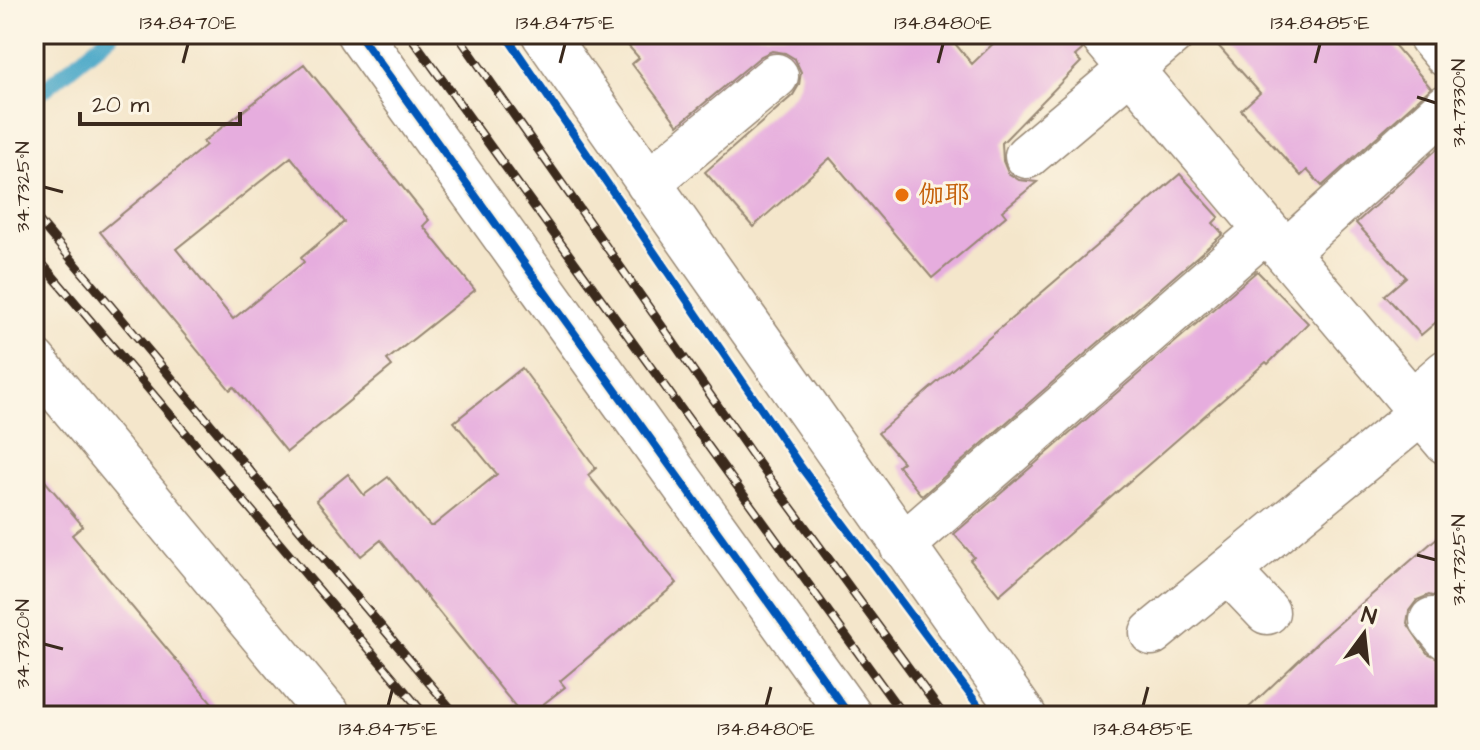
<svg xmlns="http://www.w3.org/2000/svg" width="1480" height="750" font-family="'Architects Daughter','Klee One',sans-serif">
  <rect width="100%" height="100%" fill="#fcf5e5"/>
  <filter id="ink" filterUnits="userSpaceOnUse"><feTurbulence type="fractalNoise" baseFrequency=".0125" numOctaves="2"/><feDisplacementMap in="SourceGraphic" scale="16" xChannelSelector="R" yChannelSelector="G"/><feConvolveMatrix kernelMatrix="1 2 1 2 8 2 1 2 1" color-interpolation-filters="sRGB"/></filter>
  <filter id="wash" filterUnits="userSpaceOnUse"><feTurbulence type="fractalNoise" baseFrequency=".006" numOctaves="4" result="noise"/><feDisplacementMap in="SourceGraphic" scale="32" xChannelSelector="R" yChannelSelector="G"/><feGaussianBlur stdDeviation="1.8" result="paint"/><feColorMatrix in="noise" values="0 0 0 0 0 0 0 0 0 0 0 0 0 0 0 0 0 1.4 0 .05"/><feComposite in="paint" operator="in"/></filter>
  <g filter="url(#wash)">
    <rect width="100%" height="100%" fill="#f4e6cb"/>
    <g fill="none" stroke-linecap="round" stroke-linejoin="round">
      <path stroke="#4aa7c8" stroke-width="16" d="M34 98 112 34"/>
    </g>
    <g id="blocks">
      <path fill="#e6adde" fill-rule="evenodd" d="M618 34H947L972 64 1003 34H1077L1082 50 1075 56 1081 62 1002 143 1003 161 1008 173 1019 180 1037 182 1002 211 1006 216 932 278 830 158 753 227 705 172 793 95 799 85 801 72 795 59 785 53 772 51 761 56 678 125 632 64 639 58Z
        M1208 34H1385L1431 88 1322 186 1307 170 1301 176 1241 110 1260 93Z
        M304 64 429 220 423 226 475 290 387 360 392 366 287 452 234 387 230 390 100 232 206 145 203 142ZM291 157 344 222 301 258 304 262 233 319 176 249Z
        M1446 141V321L1442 317 1421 335 1385 295 1406 277 1356 223Z
        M1180 174 1219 217 1213 223 1223 234 922 496 898 466 903 462 878 433Z
        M1257 271 1308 323 1268 364 1266 362 999 595 970 560 974 557 954 534Z
        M522 368 596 468 588 475 677 583 560 681 565 687 528 716H523L381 540 361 556 316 500 348 474 364 495 388 477 430 526H433L497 474 454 422Z
        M34 468 83 526 72 535 223 716H34Z
        M1446 530V600L1429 595 1417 600 1409 611 1407 623 1427 653 1446 661V716H1240L1321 639Z"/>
    </g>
  </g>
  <g filter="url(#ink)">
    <use href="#blocks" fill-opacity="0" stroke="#988874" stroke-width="2"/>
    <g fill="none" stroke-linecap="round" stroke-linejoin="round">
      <defs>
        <path id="street" d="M359 34 850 716
          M544 34 1024 716
          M1101 34 1446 442
          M1431 37 1446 55
          M1027 156 1172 34
          M648 183 776 76
          M1286 252 1446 107
          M34 361 329 716
          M1411 402 1446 372
          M902 546 1266 230
          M1228 571 1267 612
          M1432 620 1446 637
          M1152 633 1421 413"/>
      </defs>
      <use href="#street" stroke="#988874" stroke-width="47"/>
      <use href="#street" stroke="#fff" stroke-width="44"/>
      <defs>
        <path id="rail" d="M409 34 904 716
          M457 34 751 453 944 716
          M34 215 457 716
          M34 254 426 716"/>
      </defs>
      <use href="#rail" stroke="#3b2a1e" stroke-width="9"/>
      <use href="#rail" stroke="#fcf5e5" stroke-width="6" stroke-dasharray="18" stroke-linecap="butt"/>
      <defs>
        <path id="cycleway" d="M359 34 850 716
          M505 34 801 467 986 716"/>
      </defs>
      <use href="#cycleway" stroke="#fcf5e5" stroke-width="13"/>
      <use href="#cycleway" stroke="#0057b8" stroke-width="8"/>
    </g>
  </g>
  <path fill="none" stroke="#3b2a1e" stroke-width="3" d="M183 63 188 44M560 63 565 44M938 63 943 44M1315 63 1320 44M1417 97 1436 103M44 187 63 192M1417 555 1436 560M44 644 63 649M388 706 393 687M766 706 771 687M1143 706 1148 687"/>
  <circle fill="#e8710a" stroke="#fcf5e5" stroke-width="3" cx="902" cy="195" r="8"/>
  <g text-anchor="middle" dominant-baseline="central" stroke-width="6" stroke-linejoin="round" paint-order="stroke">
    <g font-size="26" font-weight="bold" fill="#c56008" stroke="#fcf5e5" text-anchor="start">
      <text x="918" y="195">伽耶</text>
    </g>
  </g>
  <rect width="1480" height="750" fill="none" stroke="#fcf5e5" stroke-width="88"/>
  <g transform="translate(1364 634) rotate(15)" stroke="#fcf5e5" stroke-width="6" paint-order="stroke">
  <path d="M0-6L14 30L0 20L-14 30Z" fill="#3b2a1e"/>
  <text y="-12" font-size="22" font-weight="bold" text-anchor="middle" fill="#3b2a1e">N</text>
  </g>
  <path d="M80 112v12h160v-12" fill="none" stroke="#3b2a1e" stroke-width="4"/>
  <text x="92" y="112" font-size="24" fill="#3b2a1e" stroke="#fcf5e5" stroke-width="6" paint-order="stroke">20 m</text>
  <rect x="44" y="44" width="1392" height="662" fill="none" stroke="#3b2a1e" stroke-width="3"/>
  <g font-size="20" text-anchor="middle" fill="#3b2a1e">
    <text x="188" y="29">134.8470°E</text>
    <text x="565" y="29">134.8475°E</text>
    <text x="943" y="29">134.8480°E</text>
    <text x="1320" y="29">134.8485°E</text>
    <text transform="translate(1458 103) rotate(-90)" y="7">34.7330°N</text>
    <text transform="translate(22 187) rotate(-90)" y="7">34.7325°N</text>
    <text transform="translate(1458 560) rotate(-90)" y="7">34.7325°N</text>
    <text transform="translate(22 644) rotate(-90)" y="7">34.7320°N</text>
    <text x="388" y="735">134.8475°E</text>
    <text x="766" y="735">134.8480°E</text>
    <text x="1143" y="735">134.8485°E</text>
  </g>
</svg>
